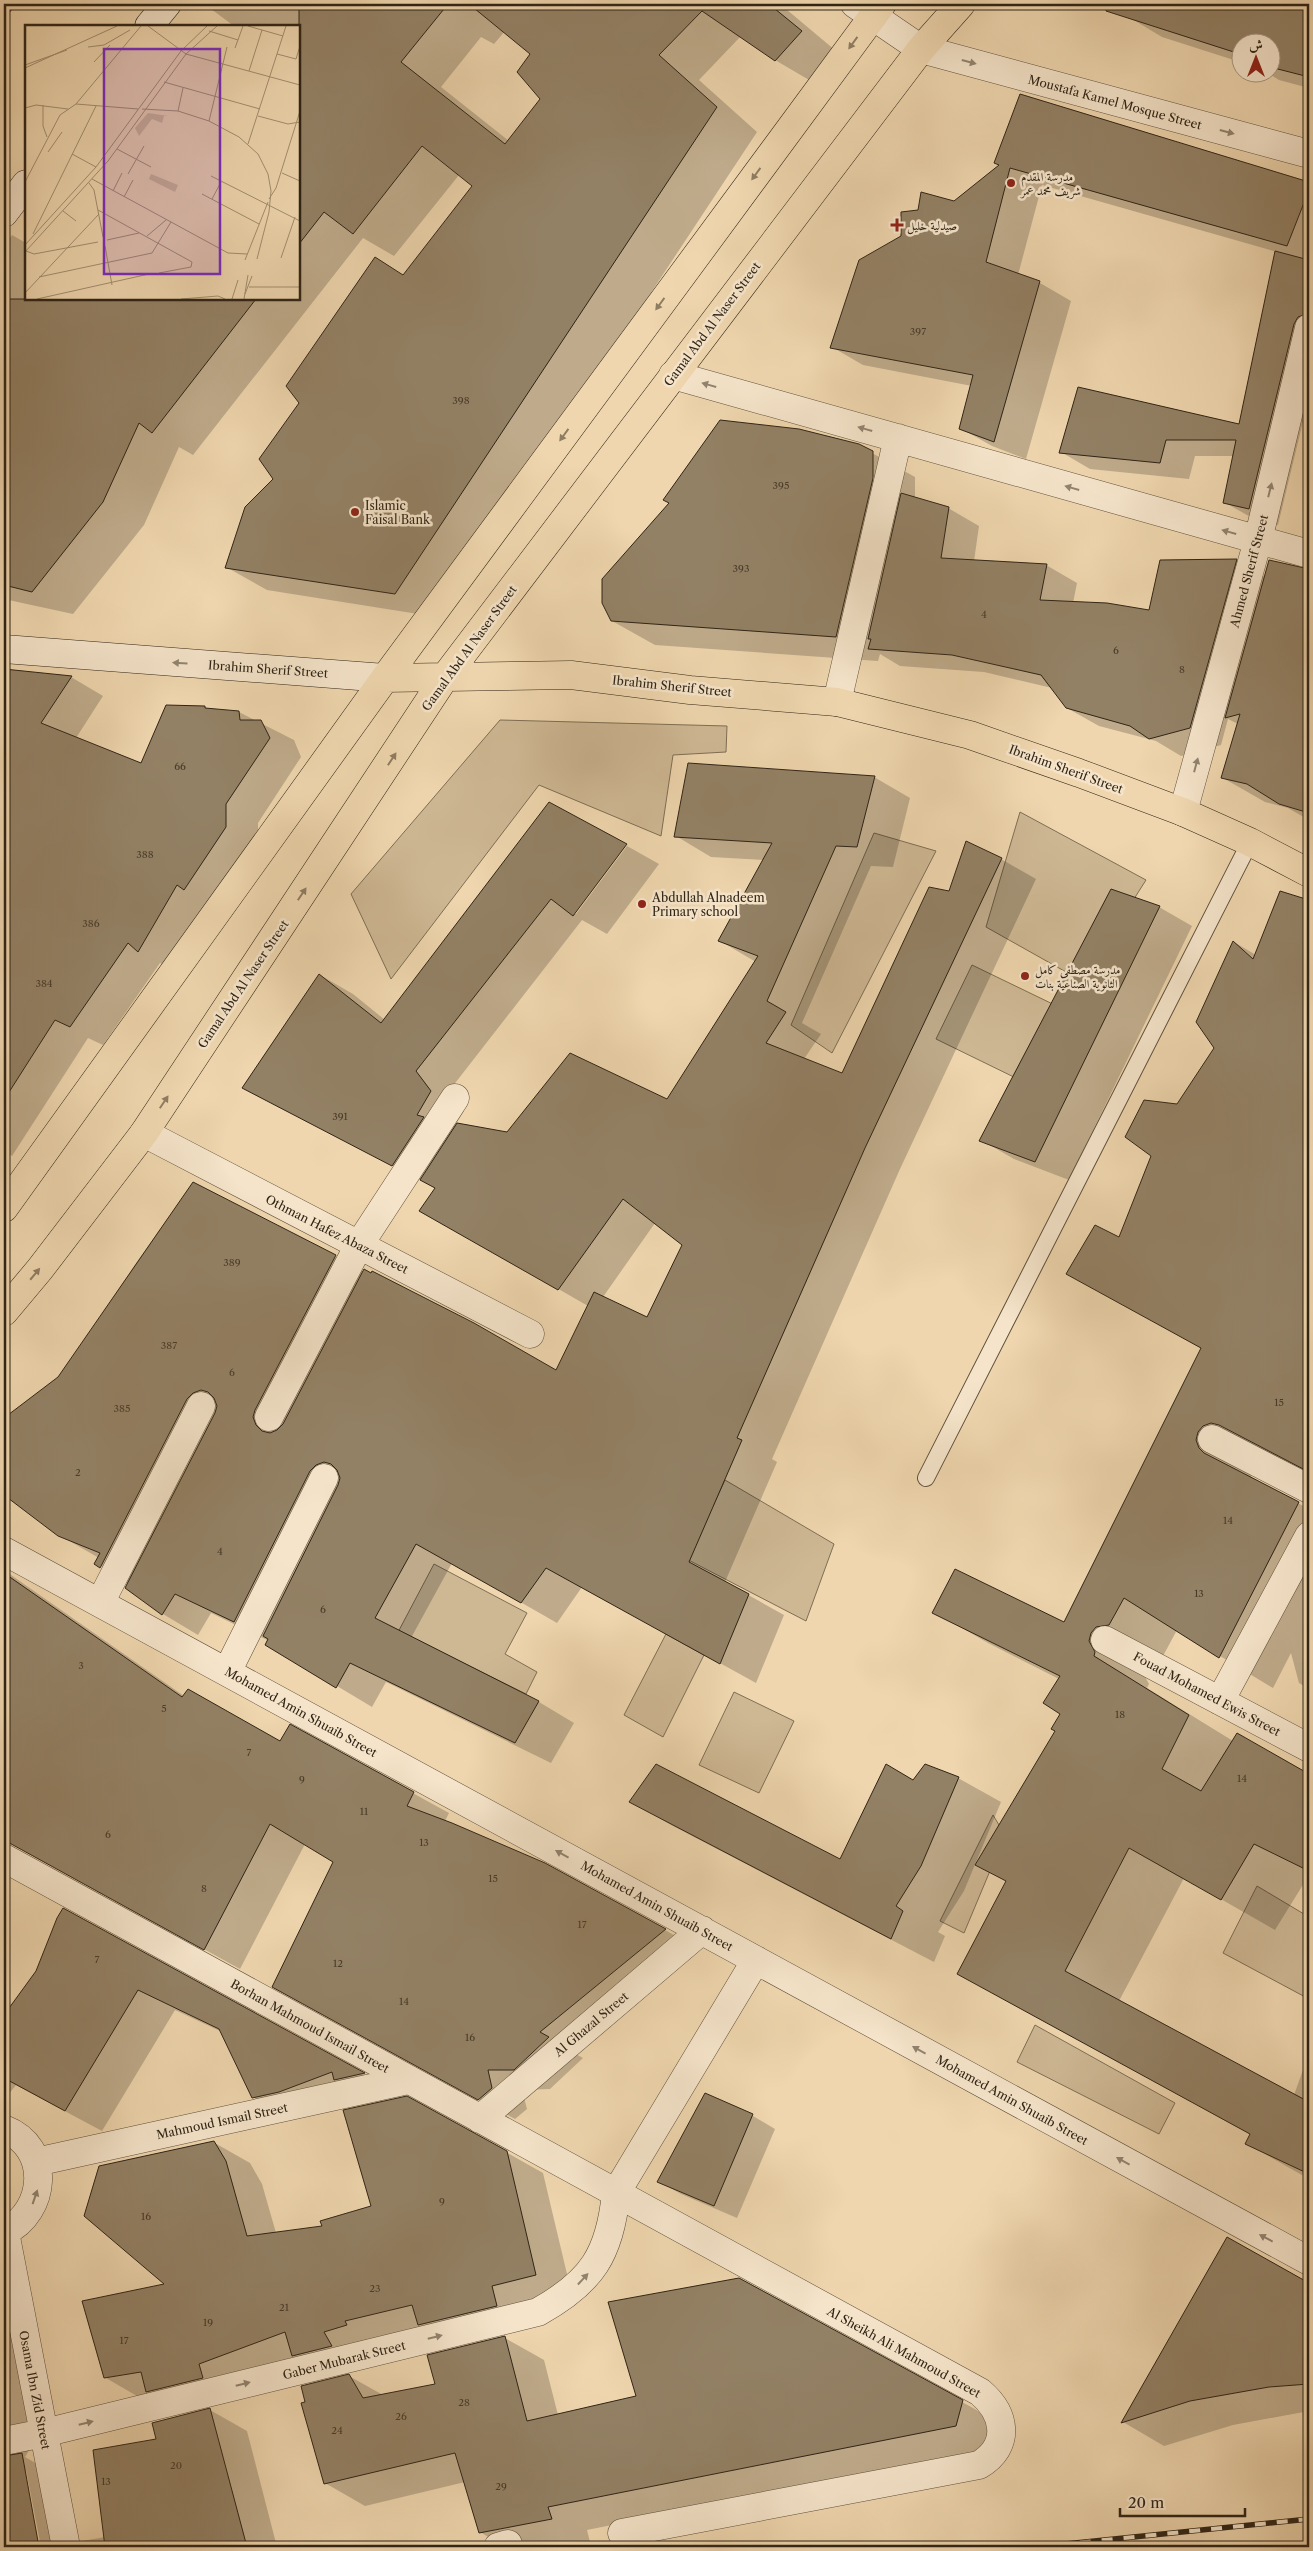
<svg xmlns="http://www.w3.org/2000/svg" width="1313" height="2551" font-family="'Libre Caslon Text',Amiri,serif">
  <rect width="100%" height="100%" fill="#efd6ae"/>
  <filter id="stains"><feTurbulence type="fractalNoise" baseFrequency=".004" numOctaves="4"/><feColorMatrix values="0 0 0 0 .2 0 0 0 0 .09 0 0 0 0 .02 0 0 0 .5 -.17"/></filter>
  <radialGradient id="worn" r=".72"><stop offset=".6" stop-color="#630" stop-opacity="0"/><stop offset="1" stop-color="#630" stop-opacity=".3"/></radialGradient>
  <path fill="#ceb894" stroke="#7e6e55" d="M500 720 727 726 726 752 673 755 661 836 539 785 391 979 351 894Z
    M1020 812 1146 880 1082 981 986 927Z
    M874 833 936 851 832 1053 791 1025Z
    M972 965 1063 1009 1024 1082 936 1039Z
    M509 1467 713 1506 725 1480 834 1544 806 1621Z
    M434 1564 527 1613 505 1654 537 1672 526 1694 419 1641 378 1670Z
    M666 1634 704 1655 663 1737 624 1715Z
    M734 1692 794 1721 759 1793 699 1765Z
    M993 1815 1005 1835 964 1933 940 1921Z
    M1257 1886 1309 1917V1999L1223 1953Z
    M1035 2025 1175 2103 1159 2134 1017 2062Z"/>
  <path fill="#0003" fill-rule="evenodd" d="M215 4H780L842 56 816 84 775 60 741 36 699 80 757 132 437 617 267 590 226 567 275 479 404 276 474 186 459 175 394 256 363 238 193 455 179 447 144 525 73 614 4 599V246L12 235 26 243V299H299V26H234L211 9ZM505 31 532 54 542 99 509 141 441 87 481 37 494 44Z
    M1107 4H1309V88L1279 80 1266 72H1270V42H1240V62L1162 37Z
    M1021 95 1309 183V397L1278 525 1254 519 1224 502 1234 456H1195L1189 479 1090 469 1061 452 1240 426 1277 252 1042 185 1018 275 1040 283 1071 301 1026 459 992 446 960 428 972 386 863 365 832 347 919 211 954 202 1000 165Z
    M872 453 915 477V498L948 508 979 526 974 561 1046 565 1077 583 1073 603 1150 612 1236 560 1265 577 1309 570V820L1288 808 1265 802 1223 778 1238 724 1228 719 1221 745 1181 756 1156 741 1099 726 1067 708 1052 688 984 672 900 666 880 654 878 661 655 645 612 621ZM868 474 902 493V496L867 476Z
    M4 670 71 677 103 696 76 738 142 765 166 706 205 707 210 710 239 712 294 740 301 757 258 823V846L171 969 160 963 103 1045 88 1038 12 1156 4 1151Z
    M874 777 910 798 893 867 871 866 802 1023 821 1034 804 1059 842 1075 950 892 1001 859 1036 879 900 1169 772 1459 777 1462 725 1582 784 1615 756 1683 582 1587 557 1623 452 1563 411 1638 539 1702 574 1723 551 1763 386 1682 372 1707 337 1686 269 1641 211 1613 198 1635 163 1614 127 1587 129 1584 96 1563 99 1558 59 1535 4 1493V1420L20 1407 35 1415 136 1263 193 1183 556 1372 588 1306 421 1210 436 1188 243 1087 320 975 353 994 385 1020 550 803 573 914H576L627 846 659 864 607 934 582 920 449 1091 464 1111 456 1124 507 1133 667 1101 756 962 720 941 764 860 711 857 676 836ZM655 1223 684 1245 647 1319 603 1297Z
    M1307 901 1309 902V1474L1274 1456 1266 1454 1250 1472 1252 1479 1309 1509V1689L1299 1683 1291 1653 1273 1688 1177 1630 1163 1656 1143 1673 1149 1684 1147 1688 1233 1741 1237 1735 1309 1775V1875L1275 1930 1184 1878 1119 2001 1294 2095 1309 2053V2179L1247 2144 1251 2135 959 1974 1007 1882 977 1865 1056 1731 1062 1714 1059 1679 988 1643 934 1612 1065 1624 1202 1349 1068 1274 1120 1239 1178 1105 1216 1048 1234 942 1256 955Z
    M1159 907 1192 926 1069 1180 1014 1159 981 1140Z
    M4 1570 184 1696 280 1742 291 1726 449 1813 445 1821 665 1930 700 1950 574 2053 583 2058 550 2089 522 2090 527 2109 515 2119 309 2007 335 1862 305 1844 240 1969 4 1839V1762L8 1755 4 1751V1709L14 1693 4 1696Z
    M958 1778 1001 1802 964 1891 938 1932 945 1936 934 1962 673 1826 631 1802 841 1861 914 1781Z
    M64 1910 365 2075 399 2094 290 2118 253 2097 222 2032 175 2010 102 2131 16 2085 4 2100V2017L37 1972Z
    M705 2095 753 2116 775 2129 737 2218 681 2194 658 2181Z
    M213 2142 250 2163 262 2184 276 2233 323 2227 506 2152 543 2173 572 2295 142 2399 106 2378 167 2285Z
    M1227 2238 1309 2284V2411L1233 2425 1164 2446 1123 2422Z
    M4 2283 37 2338 30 2449 25 2457 58 2476 71 2547H41L26 2470H24L38 2547H4Z
    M505 2338 544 2360 558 2415 637 2397 962 2402 1002 2424 995 2448 587 2530 590 2542 561 2547H505L480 2532 465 2482 365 2506 325 2483 349 2376 383 2395 437 2385Z
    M210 2410 247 2431 277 2547H82V2541L105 2537 158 2440Z"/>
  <path fill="#938165" stroke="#2f2416" d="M299 4H448L401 62 505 144 540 99 517 72 530 54 469 4H769L802 31 775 61 702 11 659 55 717 107 395 594 225 568 245 507 273 479 259 459 299 403 286 386 375 257 403 275 472 186 422 146 353 234 324 212 299 244Z
    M1107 4H1309V77L1270 67V42H1240V54L1106 11Z
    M1020 94 1309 182V190L1287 246 1010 168 986 262 1040 281 994 442 959 429 973 375 830 348 859 260 901 236V212L918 210 921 192 954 201 999 165 994 163Z
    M1275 251 1309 260V313L1298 317 1294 324 1249 509 1223 503 1236 440H1166L1160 463 1059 453 1078 387 1239 424Z
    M4 299H256L152 433 139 423 103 502 32 592 4 585Z
    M720 420 799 429 859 444 873 451V478L836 637 611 621 602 603V579L669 503 663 500Z
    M901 493 949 507 941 558 1047 564 1040 600 1107 603 1149 610 1160 560 1237 559 1190 728 1149 739 1130 726 1066 708 1041 675 952 655 868 649 871 639H868Z
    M1269 560 1309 569V813L1279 804 1247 784 1221 778 1240 714 1225 718Z
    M4 669 72 676 41 723 141 763 166 705 205 706V708L239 711 240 720H261L270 738 226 804V827L184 890 177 885 138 952 128 943 70 1027 55 1020 4 1100Z
    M688 763 875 776 857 847 836 846 767 1001 786 1012 766 1043 842 1073 929 887 949 891 966 841 1002 858 865 1148 737 1438 742 1440 689 1562 749 1594 720 1664 546 1568 521 1603 416 1544 375 1618 539 1701 515 1743 350 1663 336 1688 265 1645 268 1639 263 1636 338 1485 340 1478 337 1470 331 1464 324 1462 316 1465 310 1471 234 1622 175 1594 162 1615 125 1588 215 1413 217 1406 214 1398 208 1392 201 1390 193 1393 187 1399 100 1568 94 1564 100 1553 58 1536 4 1495V1418L58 1377 193 1182 336 1255 255 1410 253 1417 256 1425 262 1431 270 1433 277 1430 283 1424 364 1269 371 1273 372 1271 474 1323 556 1370 594 1292 647 1317 682 1245 623 1199 558 1290 419 1211 435 1188 420 1180 457 1123 507 1132 570 1053 667 1099 758 956 718 941 772 843 674 837Z
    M549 802 627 844 573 916 551 899 416 1071 431 1091 417 1115 424 1117 392 1166 242 1088 319 974 381 1023Z
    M1111 889 1160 906 1035 1162 979 1141Z
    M1280 891 1309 900V1472L1219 1425 1211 1423 1203 1426 1198 1432 1196 1440 1199 1448 1204 1453 1299 1502 1219 1658 1124 1598 1109 1625 1096 1627 1091 1633 1089 1641 1095 1652 1094 1656 1189 1715 1162 1769 1201 1791 1237 1733 1309 1774V1871L1254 1844 1221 1900 1129 1848 1065 1971 1309 2102V2174L1245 2144 1250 2134 957 1974 1006 1881 975 1865 1055 1731 1051 1729 1060 1714 1043 1703 1060 1676 932 1613 955 1569 1064 1622 1201 1348 1066 1274 1095 1225 1119 1237 1151 1156 1125 1137 1144 1100 1177 1104 1214 1048 1196 1022 1233 941 1253 959Z
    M4 1573 182 1697 188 1689 280 1741 290 1724 414 1792 407 1806 452 1823 545 1863 666 1929 540 2032 549 2037 514 2070H488L492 2088 478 2100 272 1987 333 1862 270 1824 204 1950 4 1840Z
    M656 1764 840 1859 886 1764 913 1780 925 1764 959 1777 921 1866 896 1906 903 1911 891 1939 629 1802Z
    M63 1908 365 2073 334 2080 332 2072 279 2092 252 2098 219 2029 138 1990 65 2111 4 2078V2015L36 1971 57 1918Z
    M705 2093 753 2114 714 2206 657 2182Z
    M407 2096 507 2151 536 2275 492 2286 497 2306 418 2325 412 2305 345 2321 347 2325 324 2332 332 2346 292 2356 285 2332 199 2364 203 2378 146 2392 141 2372 104 2378 82 2301 164 2284 84 2216 99 2166 214 2141 226 2161 247 2236 322 2226 320 2221 371 2206 343 2110Z
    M1227 2237 1309 2283V2384L1269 2387 1190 2401 1121 2423Z
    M739 2278 963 2400 956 2426 548 2507 552 2519 479 2533 455 2453 324 2484 301 2403 305 2402 301 2386 349 2374 363 2398 435 2384 427 2355 505 2336 527 2421 636 2396 608 2302Z
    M210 2408 247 2547H105L93 2450 156 2439 152 2423Z
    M22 2453 39 2547H4V2456Z"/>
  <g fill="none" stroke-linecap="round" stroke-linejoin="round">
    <defs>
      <path id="lane" d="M926 1478 1250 842"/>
      <path id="street" d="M855 4 921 49 1309 154
        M673 375 1309 554
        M837 702 898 438
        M1183 812 1258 540 1309 328
        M144 1133 530 1334
        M269 1417 359 1245 455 1098
        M1212 1439 1309 1489
        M4 1551 1309 2261
        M100 1603 201 1406
        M1105 1640 1309 1748
        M227 1672 324 1478
        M1220 1701 1309 1536
        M4 1858 980 2392C1006 2414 1011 2446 979 2465L622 2533
        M480 2119 702 1930
        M4 2129C52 2147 47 2212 4 2232
        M36 2162 408 2080
        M5 2232 66 2547
        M4 2441 44 2433 538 2312C592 2282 610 2254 616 2193L756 1960
        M498 2547 508 2544"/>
      <path id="secondary" d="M149 26 167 4
        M4 213 26 184
        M4 649 385 678"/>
      <path id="primary" d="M385 678 571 675 690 690 837 702 970 735 1079 773 1183 812 1250 842 1309 873
        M4 1208 385 678 882 4
        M4 1312 40 1269 144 1133 445 677 921 49 961 4"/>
    </defs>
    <use href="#lane" stroke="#5f503c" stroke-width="18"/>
    <use href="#street" stroke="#5f503c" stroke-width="29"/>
    <use href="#secondary" stroke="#2f2416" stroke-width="29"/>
    <use href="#primary" stroke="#2f2416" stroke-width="29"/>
    <use href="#lane" stroke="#f5e4ca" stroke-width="16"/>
    <use href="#street" stroke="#f5e4ca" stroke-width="28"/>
    <use href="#secondary" stroke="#f5e4ca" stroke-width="28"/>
    <use href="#primary" stroke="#efd6ae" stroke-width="28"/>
    <path stroke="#2f2416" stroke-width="1" d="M4 18 17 4"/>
    <defs>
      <path id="rail" d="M1036 2547 1309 2519
        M1271 2547 1309 2543"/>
    </defs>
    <use href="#rail" stroke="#2f2416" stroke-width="5.5"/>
    <use href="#rail" stroke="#f5e4ca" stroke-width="4" stroke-dasharray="11" stroke-linecap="butt"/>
  </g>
  <defs><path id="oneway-solid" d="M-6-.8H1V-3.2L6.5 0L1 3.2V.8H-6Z" transform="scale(1.25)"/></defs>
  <g fill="#8f7d62">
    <use href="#oneway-solid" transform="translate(853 43) rotate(126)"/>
    <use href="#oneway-solid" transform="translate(756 174) rotate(126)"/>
    <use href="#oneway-solid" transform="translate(660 304) rotate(126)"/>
    <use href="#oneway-solid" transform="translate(564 435) rotate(126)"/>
    <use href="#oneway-solid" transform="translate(392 759) rotate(-57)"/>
    <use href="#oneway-solid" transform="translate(302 894) rotate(-56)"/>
    <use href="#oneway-solid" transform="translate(164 1102) rotate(-56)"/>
    <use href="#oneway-solid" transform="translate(35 1274) rotate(-50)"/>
  </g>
  <g fill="#928470">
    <use href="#oneway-solid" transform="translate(969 62) rotate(15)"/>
    <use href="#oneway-solid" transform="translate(1227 132) rotate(15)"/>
    <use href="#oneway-solid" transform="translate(709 385) rotate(-164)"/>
    <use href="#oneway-solid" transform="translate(865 429) rotate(-164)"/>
    <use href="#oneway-solid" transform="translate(1072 488) rotate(-164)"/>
    <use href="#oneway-solid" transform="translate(1270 490) rotate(-76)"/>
    <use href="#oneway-solid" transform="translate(1229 532) rotate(-164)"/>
    <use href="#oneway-solid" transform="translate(180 663) rotate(-176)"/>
    <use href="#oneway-solid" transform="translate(1196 765) rotate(-75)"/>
    <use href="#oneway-solid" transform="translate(562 1854) rotate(-151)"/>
    <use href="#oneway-solid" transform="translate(919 2050) rotate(-151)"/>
    <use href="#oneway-solid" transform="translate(1123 2161) rotate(-151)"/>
    <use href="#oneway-solid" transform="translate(35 2197) rotate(-71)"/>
    <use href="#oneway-solid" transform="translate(1266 2238) rotate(-152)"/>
    <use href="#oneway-solid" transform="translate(583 2279) rotate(-47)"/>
    <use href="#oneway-solid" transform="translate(435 2337) rotate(-14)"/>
    <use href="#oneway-solid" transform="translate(243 2384) rotate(-14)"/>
    <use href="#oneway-solid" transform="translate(86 2423) rotate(-14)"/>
  </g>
  <g fill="#8f2418" stroke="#f5e4ca" stroke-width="2">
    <circle cx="1011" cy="183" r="5"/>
    <path d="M894.5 217.5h5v5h5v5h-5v5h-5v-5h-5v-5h5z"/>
    <circle cx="355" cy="512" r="5"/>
    <circle cx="642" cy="904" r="5"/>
    <circle cx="1025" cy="976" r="5"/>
  </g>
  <g text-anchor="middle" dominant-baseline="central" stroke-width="5" stroke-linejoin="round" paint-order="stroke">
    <g font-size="10" fill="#483b2a">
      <text x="918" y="331">397</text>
      <text x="461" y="400">398</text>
      <text x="781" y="485">395</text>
      <text x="741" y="568">393</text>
      <text x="984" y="614">4</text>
      <text x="1116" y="650">6</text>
      <text x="1182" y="669">8</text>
      <text x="180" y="766">66</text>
      <text x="145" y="854">388</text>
      <text x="91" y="923">386</text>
      <text x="44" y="983">384</text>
      <text x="340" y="1116">391</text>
      <text x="232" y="1262">389</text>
      <text x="169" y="1345">387</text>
      <text x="232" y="1372">6</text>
      <text x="1279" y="1402">15</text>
      <text x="122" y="1408">385</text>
      <text x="78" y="1472">2</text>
      <text x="1228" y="1520">14</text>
      <text x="220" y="1551">4</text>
      <text x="1199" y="1593">13</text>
      <text x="323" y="1609">6</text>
      <text x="81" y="1665">3</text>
      <text x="164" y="1708">5</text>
      <text x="1120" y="1714">18</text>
      <text x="249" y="1752">7</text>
      <text x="1242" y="1778">14</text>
      <text x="302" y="1779">9</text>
      <text x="364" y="1811">11</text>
      <text x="108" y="1834">6</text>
      <text x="424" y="1842">13</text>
      <text x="493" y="1878">15</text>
      <text x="204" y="1888">8</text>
      <text x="582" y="1924">17</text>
      <text x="97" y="1959">7</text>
      <text x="338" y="1963">12</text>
      <text x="404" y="2001">14</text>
      <text x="470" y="2037">16</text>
      <text x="442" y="2201">9</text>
      <text x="146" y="2216">16</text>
      <text x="375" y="2288">23</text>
      <text x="284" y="2307">21</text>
      <text x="208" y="2322">19</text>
      <text x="124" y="2340">17</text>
      <text x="464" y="2402">28</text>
      <text x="401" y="2416">26</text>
      <text x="337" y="2430">24</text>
      <text x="176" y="2465">20</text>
      <text x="106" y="2481">13</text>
      <text x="501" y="2486">29</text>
    </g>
    <g font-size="12" fill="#2f2416" stroke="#f5e4ca">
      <text transform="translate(1115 102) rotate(15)">Moustafa Kamel Mosque Street</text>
      <text transform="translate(712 324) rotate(-53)">Gamal Abd Al Naser Street</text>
      <text transform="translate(1249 571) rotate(-75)">Ahmed Sherif Street</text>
      <text transform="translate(469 648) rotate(-54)">Gamal Abd Al Naser Street</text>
      <text transform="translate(268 669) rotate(4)">Ibrahim Sherif Street</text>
      <text transform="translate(672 686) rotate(6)">Ibrahim Sherif Street</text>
      <text transform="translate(1066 769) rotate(20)">Ibrahim Sherif Street</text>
      <text transform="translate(243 984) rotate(-56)">Gamal Abd Al Naser Street</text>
      <text transform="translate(337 1234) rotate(27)">Othman Hafez Abaza Street</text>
      <text transform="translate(1207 1694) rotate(28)">Fouad Mohamed Ewis Street</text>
      <text transform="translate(301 1712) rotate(29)">Mohamed Amin Shuaib Street</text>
      <text transform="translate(657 1906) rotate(29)">Mohamed Amin Shuaib Street</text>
      <text transform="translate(591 2024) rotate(-40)">Al Ghazal Street</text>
      <text transform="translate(310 2026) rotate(29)">Borhan Mahmoud Ismail Street</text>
      <text transform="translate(1012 2100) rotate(29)">Mohamed Amin Shuaib Street</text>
      <text transform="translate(222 2121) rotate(-12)">Mahmoud Ismail Street</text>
      <text transform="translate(904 2352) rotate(29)">Al Sheikh Ali Mahmoud Street</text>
      <text transform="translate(344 2360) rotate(-14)">Gaber Mubarak Street</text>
      <text transform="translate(35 2390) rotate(79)">Osama Ibn Zid Street</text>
    </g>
    <g font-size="12" fill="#2f2416" stroke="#f5e4ca" text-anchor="start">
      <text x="1021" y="176">مدرسة المقدم<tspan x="1021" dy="14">شريف محمد عمر</tspan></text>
      <text x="907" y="225">صيدلية خليل</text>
      <text x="365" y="505">Islamic<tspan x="365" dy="14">Faisal Bank</tspan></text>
      <text x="652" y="897">Abdullah Alnadeem<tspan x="652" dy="14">Primary school</tspan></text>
      <text x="1035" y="969">مدرسة مصطفى كامل<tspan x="1035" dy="14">الثانوية الصناعية بنات</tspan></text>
    </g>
  </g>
  <g transform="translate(25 25)">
    <rect width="275" height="275" fill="#efd6ae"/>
    <path d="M123 88 143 91H139L137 98 127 94 114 111 110 103ZM126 149 153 160 150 167 124 154Z" fill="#ceb894"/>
    <path fill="none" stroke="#a28f71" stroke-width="1" d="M123 1 161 29 275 60M223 1 258 11M184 6 213 15M63 22 79 20 105 5M210 23 218 1M252 29 271 34 275 21M69 37 85 20M0 40 42 25M0 43 92 1M224 46 237 5M139 57 235 84M51 79 113 84M18 80V101L22 112M0 83 11 80 43 84M117 84 153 86 184 96 214 112 233 129 243 149 246 166 244 187 232 234M153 86 158 63M233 91 263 99 275 97M184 96 202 22M223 119 261 1M92 124 126 142M23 127 37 107M47 129 71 142M257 148 275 156M103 149 119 121M186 151 275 196M67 154 203 228 222 229M0 157 35 90 51 79 116 1M64 158 69 165 78 212M88 166 97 148M177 169 234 199M99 172 108 155M187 174 196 157M244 174 251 163 275 86M73 185 167 237 166 242 134 248M38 186 51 196M8 209 71 81M122 211 141 195M82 215 114 208M0 220 71 142 156 26 182 1M80 221 87 260M1 226 9 229 73 217M0 227 83 136 161 29 192 1M256 233 270 192M220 235 243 177M14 252 127 228 146 197M224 262H275M0 268 74 189M220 269 227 251M12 274 124 249M156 274 193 271 200 274M207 274 213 255M219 274 223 250"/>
    <path fill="#7b2cbf" fill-opacity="0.15" stroke="#7b2cbf" stroke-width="2.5" d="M79 24H195V249H79Z"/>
    <rect width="275" height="275" fill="none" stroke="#2f2416" stroke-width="2.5"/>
  </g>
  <rect width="1313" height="2551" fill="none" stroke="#efd6ae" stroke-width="20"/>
  <rect x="5" y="5" width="1303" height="2541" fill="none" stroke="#2f2416" stroke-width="2.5"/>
  <rect x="10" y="10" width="1293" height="2531" fill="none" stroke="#2f2416"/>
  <g transform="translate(1256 58)"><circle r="24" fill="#f5e4ca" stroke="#a69782"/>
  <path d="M0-4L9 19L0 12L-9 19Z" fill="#8f2418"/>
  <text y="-8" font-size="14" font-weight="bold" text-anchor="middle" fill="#2f2416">ش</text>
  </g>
  <path d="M1120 2508v8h125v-8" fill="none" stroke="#2f2416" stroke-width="2.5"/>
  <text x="1128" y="2508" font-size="15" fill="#2f2416" stroke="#f5e4ca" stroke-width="4" paint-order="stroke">20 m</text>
  <rect width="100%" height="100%" filter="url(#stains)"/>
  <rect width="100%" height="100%" fill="url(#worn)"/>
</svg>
